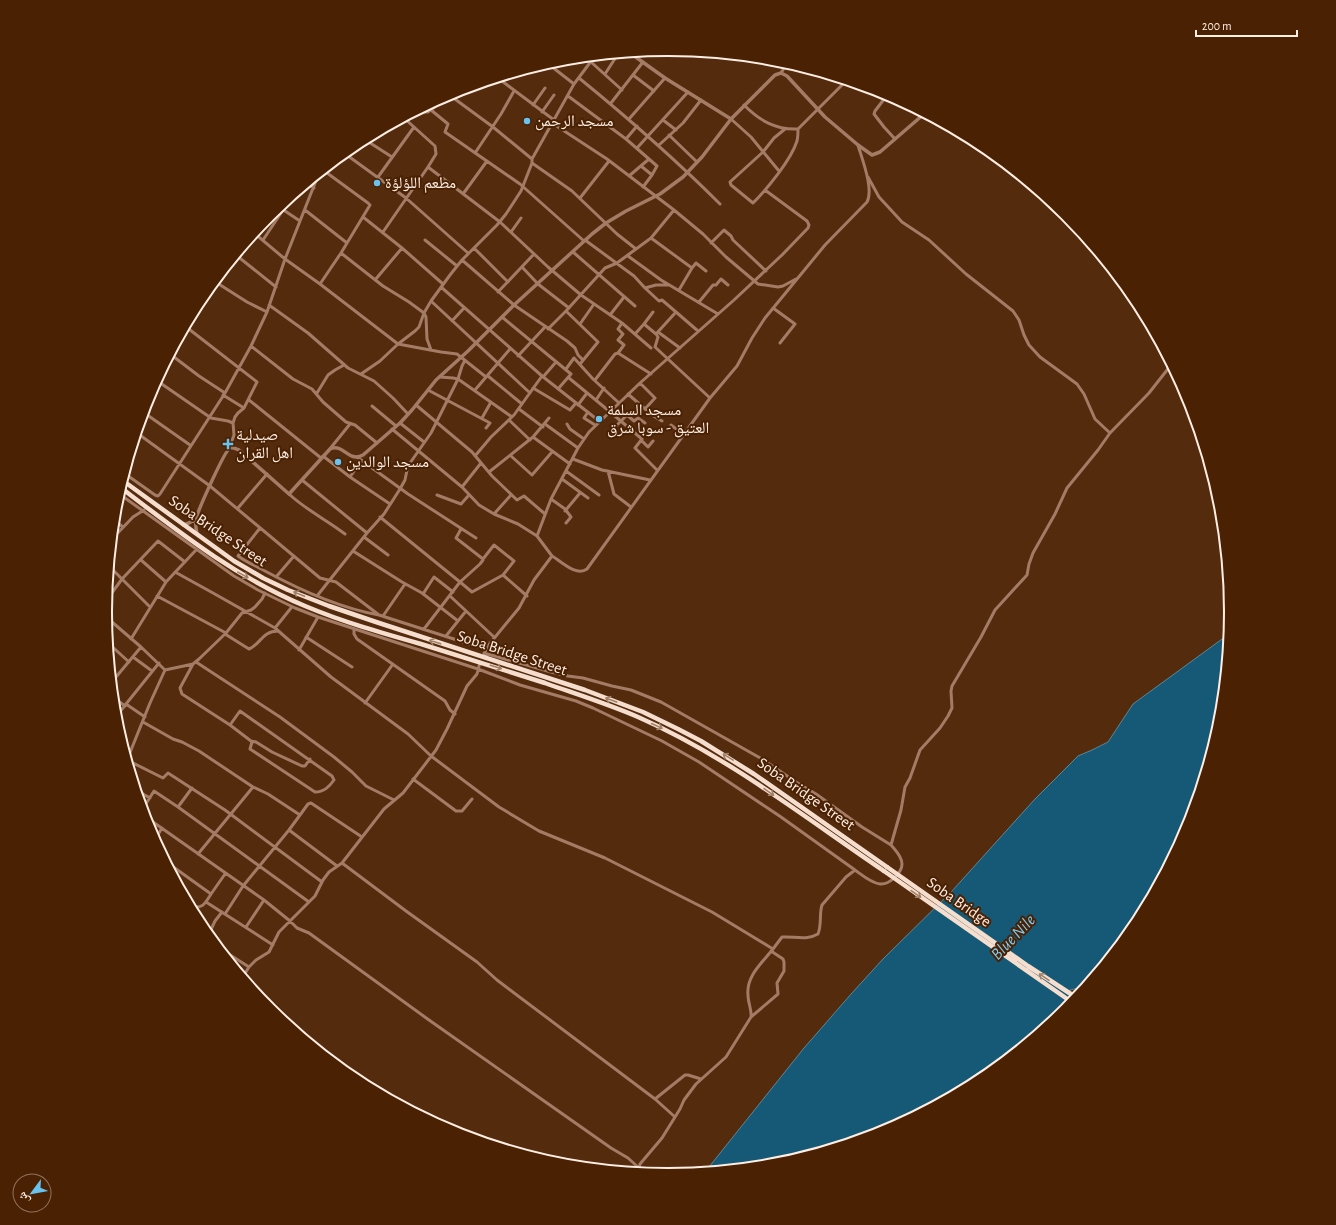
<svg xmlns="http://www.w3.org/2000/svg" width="1336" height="1225" font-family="'Alegreya Sans','Noto Naskh Arabic',sans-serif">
  <rect width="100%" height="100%" fill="#552b0d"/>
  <path fill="#155976" stroke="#5b8697" d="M1229 634 1221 723 1189 828 1148 904 1083 987 1070 990 1068 1006 1065 1010 1051 1023 981 1081 883 1133 778 1165 705 1172 804 1048 852 993 883 959 952 891 1035 799 1078 756 1092 750 1108 742 1133 704Z"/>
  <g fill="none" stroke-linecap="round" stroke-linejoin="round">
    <path stroke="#a47c65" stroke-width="3" d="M591 62 622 90
      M547 63 574 84
      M781 73 787 63
      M605 74 618 54
      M633 75 654 91
      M498 78 554 120
      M579 78C628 118 675 159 720 204
      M448 94 493 127 532 159
      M888 94 875 111 874 114 884 127 895 139
      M568 96 626 139 657 166 652 175
      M611 103 643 62
      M533 105 545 88
      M744 105C760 121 776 130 798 129L846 81
      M431 110 448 124 445 132 520 184 584 241
      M415 112H428L441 102 453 98
      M542 112 554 95
      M404 118 435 146 436 154 428 167 500 222 548 267 581 295 622 323 651 348
      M629 119 665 78
      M731 119 751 137 779 171
      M663 120 676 130
      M552 123 607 159 674 210 703 234 726 257 758 284 778 287 783 286 796 279
      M785 129 774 138 763 152 730 182 731 185 753 203C767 189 791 160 797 141 798 137 798 133 798 129
      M669 135 697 162
      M364 139 392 157
      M626 139 637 126
      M659 145 683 123 701 100
      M637 148 688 92
      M344 153 406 198 468 253
      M475 153 501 114 514 91
      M532 163 572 191 617 234 636 249
      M641 166 652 175 643 187
      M629 176 649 159
      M378 177 414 127
      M868 177 879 197 902 222 929 240 966 274 1013 311 1019 320 1024 335 1029 345 1040 357 1077 384 1084 394 1095 419 1110 433
      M307 183 314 188
      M463 194 487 161
      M580 198 609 161
      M279 207 300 221
      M305 210 347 243
      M363 217 402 248 443 284
      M383 232 428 167
      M511 232 521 218
      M254 233 285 259 320 284 398 344 441 352 457 354 486 377
      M651 238 692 268 696 263 706 271
      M263 240 283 210
      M425 240 457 266
      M585 240 634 276 645 288
      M711 243 724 230 731 236 733 240 766 271
      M474 248 508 282
      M573 252 635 306
      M341 253 383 286 409 302 424 313 426 317 427 339 431 350
      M236 255 276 287
      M628 256 661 280 718 314
      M462 260 514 305 567 341 575 348 578 355 583 360
      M522 267 538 284 569 308
      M375 280 402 248
      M214 281 247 302 267 312
      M320 284 341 253 370 205 368 203 323 170
      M669 285H656L645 288 659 301 662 300 676 312
      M441 287 542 376 599 421
      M679 290 692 268
      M498 292 534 254
      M431 301 530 393
      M699 302 713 285H716L721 279 728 285
      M269 305 308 333 348 368 374 381 393 398 408 414
      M773 308 795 324 780 343
      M566 311 598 342 580 364
      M610 315 624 297
      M502 317 571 374 558 389
      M452 321 464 308
      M580 324 594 304
      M644 324 653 312
      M185 326 257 382 244 408 238 413 235 417 233 423 234 435 229 449
      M548 329 566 311 605 268 617 263 651 238 674 210
      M658 332 680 348
      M635 334 644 324 656 334 658 337 655 347 710 398
      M656 334 676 312 698 331
      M251 346 293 379 312 389 323 402 346 422 355 425 377 443
      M618 353 624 345 618 340 623 334 618 329 622 323
      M170 354 199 376 225 393
      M518 356 545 327
      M574 358 593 379 619 403
      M566 369 574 358
      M361 374 380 361 398 344 415 331 419 327 424 313 431 301 450 275 462 260 497 225 506 214 521 191 532 163V159L574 84 595 56
      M488 376 522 404
      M440 377 453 378 458 379 512 417
      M543 377 556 362
      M569 378 609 411 642 439 635 448 657 470
      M156 380 211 418 228 421 233 423
      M595 380 615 354 618 353 651 374
      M640 383 655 398 645 409
      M533 388 570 410 576 403
      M428 390 490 423 486 428
      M475 390 510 349
      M317 393 328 375 335 370 344 365
      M628 394 652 415 662 421
      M223 395 244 408
      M249 400 321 458
      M596 400 604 388
      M416 405 472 452 492 476 517 500 524 496 545 514
      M578 405 587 393
      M372 406 396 426
      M519 409 543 427
      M143 412 190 445
      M588 412 584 418 595 425
      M482 418 491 402
      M509 420 530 440
      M400 423 424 442
      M545 424 578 448
      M567 424 570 429 584 439
      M671 425 683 434
      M392 429 462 487 479 505 494 514 518 524 537 536 552 556
      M137 433 210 486 320 578 336 582 379 615
      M533 437 570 464
      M612 437 615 434 612 430 627 415 634 421 638 418 645 423
      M641 440 648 447 653 441
      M329 450 350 424
      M323 456 350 477
      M475 456 491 437 514 415 542 376
      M511 456 532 475 552 452
      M357 457 408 494 476 538
      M573 459 602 470 650 480
      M361 461 350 477 390 504
      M566 471 599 495
      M608 471 614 494 631 507
      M489 472 533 437 549 418
      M124 473 155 495 158 496 160 494 225 393 251 346 267 312 285 259 319 173
      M562 479 588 498
      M302 480 367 533
      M462 487 481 463
      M118 493 234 576 258 590 295 608 318 617 478 669 520 685 576 701 593 708 662 741 699 762 781 817 855 870
      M289 494C306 510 327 520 345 534
      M437 495 461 504 469 495
      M551 499 565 509 571 517 566 523
      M238 508 267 474
      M565 511 580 493
      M494 514 511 495
      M380 517 460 582 480 564 483 560V559L494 545 514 561 503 575 472 592 460 582 424 629
      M114 520 123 527
      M260 528 238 556C246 562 256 566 265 571 300 590 339 608 379 615L485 649
      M461 529 456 538 483 559
      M537 536 551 499 578 448 589 432 640 383 734 300 782 255 808 228 809 225 807 221 765 190
      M364 537 388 555
      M112 539 133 517 144 510
      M353 551 402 582 422 593 458 621
      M141 560 166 582
      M109 566 150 607
      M175 572 213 593 275 628 331 677 408 734 431 756 499 807 539 831 605 858 712 912 773 949C762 963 746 976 748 995 748 1003 752 1010 751 1017L726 1057 696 1084 684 1100 680 1109 662 1138 640 1164 639 1168 640 1173
      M503 575 527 596
      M276 577 294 556
      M423 594 434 577 453 592
      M157 596 226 633
      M317 596 367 533 384 514 400 489 405 480 407 470 410 463 431 433 458 379 462 366 465 360
      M450 596 494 637
      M106 601 122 579 158 541 185 562
      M105 616 141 647 165 670
      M383 616 405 584
      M275 628 291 608
      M354 630V634L357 639 445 701 450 710 455 714
      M225 634 249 649C261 644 262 631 278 631
      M446 636 466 611
      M306 637 352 667
      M131 639 166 582 196 550
      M107 642 129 662
      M299 650 318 617
      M484 653 551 672 568 676 583 678 612 686 631 690 661 702 762 759 796 782 816 794 862 827 891 845
      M133 657 152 671
      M483 657 487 647 519 608 534 580 552 556C561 561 576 577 587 569L710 398 737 366 752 338 765 318 825 245 867 202C874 189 862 159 858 145
      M196 662 280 717 334 757 352 772 366 786 394 800
      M193 664 180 688 182 694 230 725 251 741 256 742 272 752 302 766H305L310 759
      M165 670 193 664 199 659 226 633 242 613 251 610 255 607 262 599 265 593
      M111 683 141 647
      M113 697 125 706
      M365 703 393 664
      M126 704 159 663
      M115 718 126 704 145 717
      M143 722 173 739 182 742 199 751 253 787 268 794 300 815 308 804 311 803 362 837
      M230 725 240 711 332 776 334 780C329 787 324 792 315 792L250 749 252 742
      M127 760 163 778 168 773 225 810 322 882
      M127 760 150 703 165 670
      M130 771 134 764
      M413 779 456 811H462L472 799
      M136 790 150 798
      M178 807 309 902
      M142 810 154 791 178 807 192 788
      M143 815 264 900 290 921 297 928 309 933 429 1020 611 1148 628 1158 639 1168
      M289 830 337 866
      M154 841 162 828
      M198 854 253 787
      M165 861 211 894C204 905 203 909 189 906
      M342 863 406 911 477 962 497 980 655 1099 675 1117
      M211 894 225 874
      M206 902 273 945
      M225 914 243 886 289 830 300 815
      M246 927 264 900
      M208 936 215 921 222 912
      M216 946 249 967
      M773 949 782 937C794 936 806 941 818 934 822 924 819 914 822 905L846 877 855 870C862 875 871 883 880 884 889 885 902 873 902 864 902 856 895 850 891 845L901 810 905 787 910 778 920 750 940 728 948 716 952 708 951 691 952 686 981 637 995 610 1027 575 1029 564 1033 553 1055 514 1067 488 1098 450 1110 433 1149 393 1171 365
      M242 978 249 967 256 960 269 952 279 932 315 896 323 880 329 872 342 863 384 809 403 793 436 750 447 729 467 686 477 674 480 662
      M751 1017 778 994 777 983 784 971V962L783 959 771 951
      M655 1099 685 1075H688L701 1079"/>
    <path stroke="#a47c65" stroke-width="3.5" d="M630 53 665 78 731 119
      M183 525 189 523 196 519
      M197 534C196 529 195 524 196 519 198 510 225 450 230 448 233 447 236 449 239 450L289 494 330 449C344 443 348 463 363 455L400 423 412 410 436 380 468 351 514 305 592 234 606 223 626 211 660 194 683 177 702 157 731 119 775 75 781 73 787 76 825 117 858 145 872 155 880 152 924 114"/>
    <path stroke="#f6decf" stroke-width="4.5" d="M122 480 234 561 263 578 288 590 329 606 376 622 585 690 643 712 678 729 701 741 754 774 887 867
      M120 487C179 532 237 578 305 606 343 622 382 633 421 644 462 657 503 670 545 683 576 694 608 704 638 717 727 756 804 817 884 871"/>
    <path stroke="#f6decf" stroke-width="4.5" d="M887 867 1028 966 1077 998
      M884 871 1073 1003"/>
  </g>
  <defs><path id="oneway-shaft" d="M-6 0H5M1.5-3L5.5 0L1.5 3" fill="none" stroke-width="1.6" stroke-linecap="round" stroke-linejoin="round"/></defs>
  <g stroke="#a08068">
    <use href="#oneway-shaft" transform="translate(243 575) rotate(29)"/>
    <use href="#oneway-shaft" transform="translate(299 594) rotate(-158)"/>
    <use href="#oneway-shaft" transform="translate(435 642) rotate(-162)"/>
    <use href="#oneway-shaft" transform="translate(496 667) rotate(18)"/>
    <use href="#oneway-shaft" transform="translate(611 700) rotate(-160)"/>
    <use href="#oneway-shaft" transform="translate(657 726) rotate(25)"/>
    <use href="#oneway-shaft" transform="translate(728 757) rotate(-149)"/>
    <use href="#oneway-shaft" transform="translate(769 792) rotate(35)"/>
    <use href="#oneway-shaft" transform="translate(916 894) rotate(35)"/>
    <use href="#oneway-shaft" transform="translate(1044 977) rotate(-146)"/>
  </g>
  <g fill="#69c3f1" stroke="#4a2102" stroke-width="1.5">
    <circle cx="527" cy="121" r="4"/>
    <circle cx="377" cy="183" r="4"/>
    <circle cx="599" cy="419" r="4"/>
    <path d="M226 438h4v4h4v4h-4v4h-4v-4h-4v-4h4z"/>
    <circle cx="338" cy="462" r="4"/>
  </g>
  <g text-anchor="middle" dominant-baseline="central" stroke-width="4" stroke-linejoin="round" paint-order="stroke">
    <g font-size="16" fill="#ffeee4" stroke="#4a2102" text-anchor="start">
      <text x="535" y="121">مسجد الرحمن</text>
      <text x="385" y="183">مطعم اللؤلؤة</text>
      <text x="607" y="410">مسجد السلمة<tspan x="607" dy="18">العتيق - سوبا شرق</tspan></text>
      <text x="236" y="435">صيدلية<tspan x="236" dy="18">اهل القران</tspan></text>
      <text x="346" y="462">مسجد الوالدين</text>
    </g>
    <g font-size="16" fill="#ffeee4" stroke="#4a2102">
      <text transform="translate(218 531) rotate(34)">Soba Bridge Street</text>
      <text transform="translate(512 653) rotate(18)">Soba Bridge Street</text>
      <text transform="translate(806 794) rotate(35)">Soba Bridge Street</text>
      <text transform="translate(959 902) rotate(35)">Soba Bridge</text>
    </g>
    <g font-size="17" font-style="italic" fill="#7cccf6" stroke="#4a2102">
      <text transform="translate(1013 937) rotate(-46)">Blue Nile</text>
    </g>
  </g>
  <path d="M0 0H1336V1225H0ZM112 612a556 556 0 1 1 1112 0a556 556 0 1 1-1112 0Z" fill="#4a2102" fill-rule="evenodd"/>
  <path fill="none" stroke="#ffeee4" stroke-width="2" d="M112 612a556 556 0 1 1 1112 0a556 556 0 1 1-1112 0Z"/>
  <g transform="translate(32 1193) rotate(238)"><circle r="19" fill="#4a2102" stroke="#92735c"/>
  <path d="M0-3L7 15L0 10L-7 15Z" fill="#69c3f1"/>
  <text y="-6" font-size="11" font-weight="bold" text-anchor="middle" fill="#ffeee4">ش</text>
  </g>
  <path d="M1196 30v6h101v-6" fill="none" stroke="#ffeee4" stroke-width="2"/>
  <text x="1202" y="30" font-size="12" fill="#ffeee4" stroke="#4a2102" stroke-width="3" paint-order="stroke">200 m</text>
</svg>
